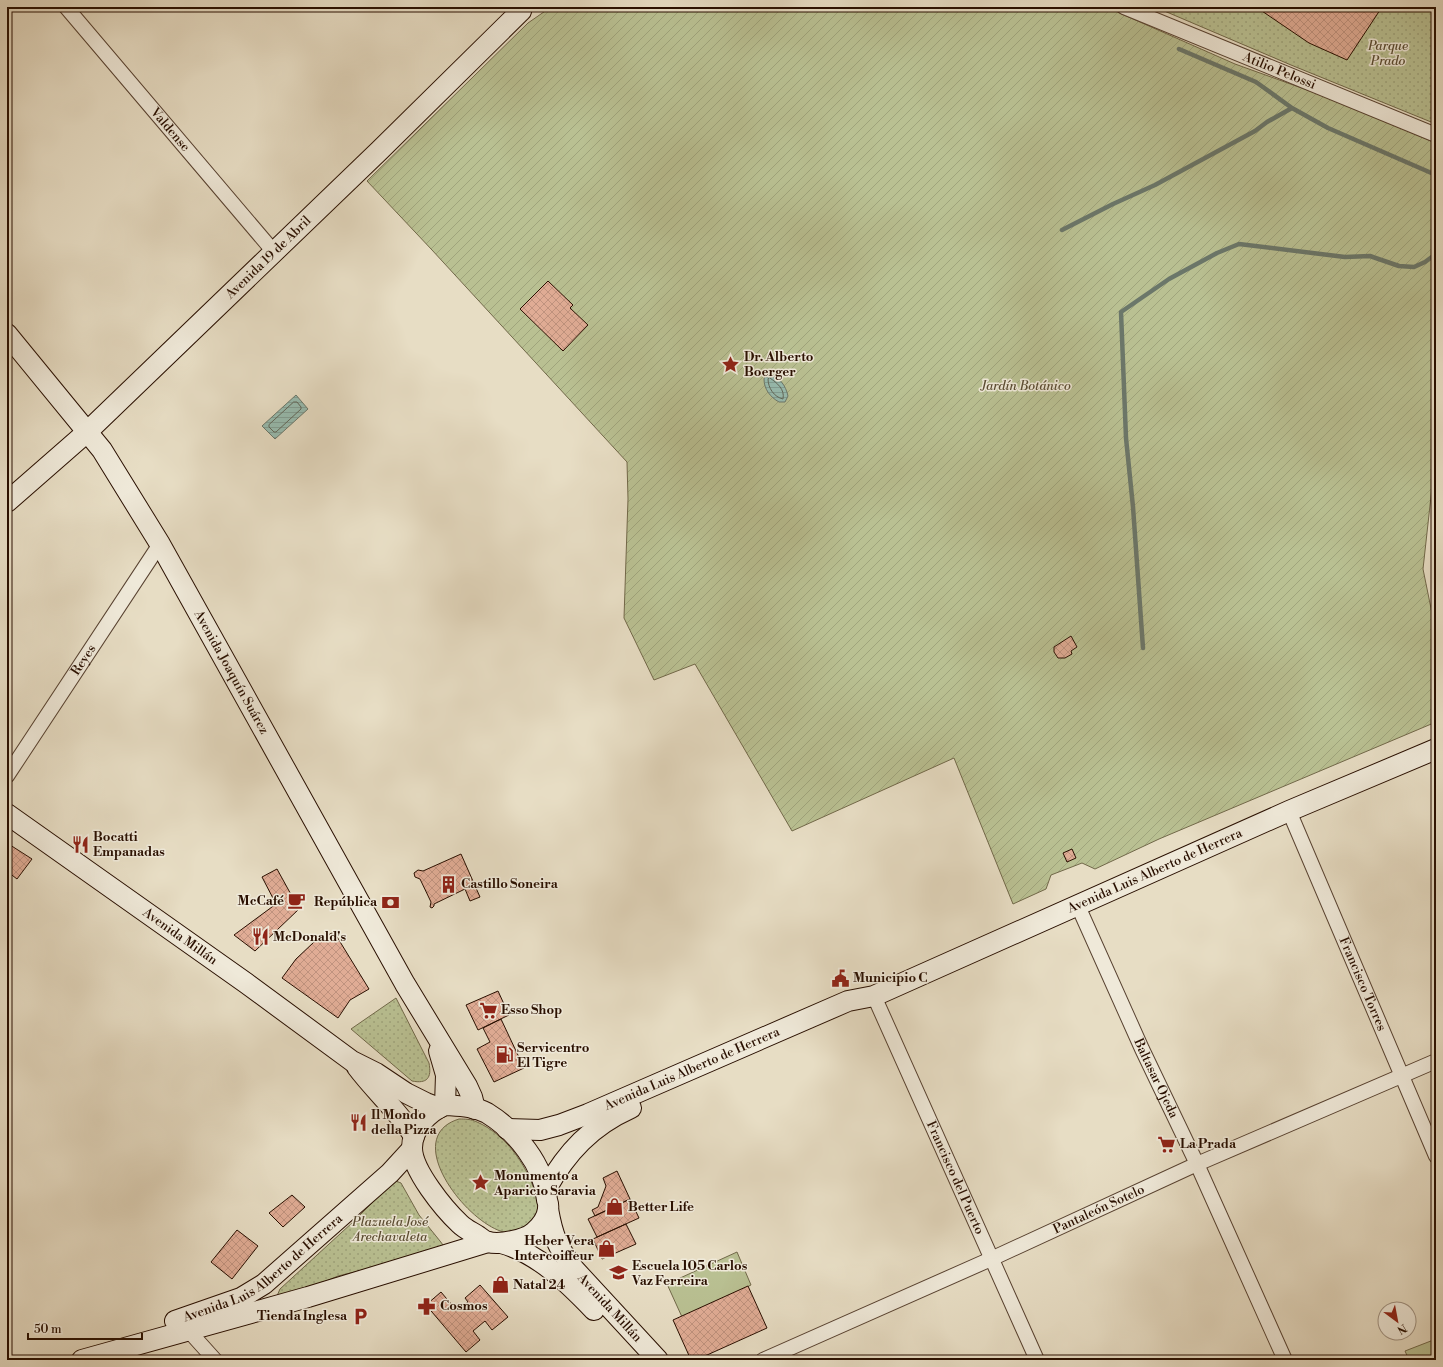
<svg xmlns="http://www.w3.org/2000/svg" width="1443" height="1367" font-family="'Libre Bodoni',serif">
  <defs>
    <pattern id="park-dots" width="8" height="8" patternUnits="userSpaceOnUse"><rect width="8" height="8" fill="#b9c092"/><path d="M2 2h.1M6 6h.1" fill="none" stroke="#9fa47c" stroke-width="1.8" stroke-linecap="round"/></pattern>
    <pattern id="garden-furrows" width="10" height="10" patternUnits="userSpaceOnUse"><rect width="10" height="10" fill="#b9c092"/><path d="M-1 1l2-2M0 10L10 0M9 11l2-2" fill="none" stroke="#9fa47c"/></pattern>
    <pattern id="water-rules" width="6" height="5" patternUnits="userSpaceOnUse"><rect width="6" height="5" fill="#97bcb0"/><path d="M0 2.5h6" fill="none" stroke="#82a096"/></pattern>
    <pattern id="building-cross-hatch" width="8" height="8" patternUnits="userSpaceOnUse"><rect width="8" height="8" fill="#e0ac95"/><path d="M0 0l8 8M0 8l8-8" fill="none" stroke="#c0937f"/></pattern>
  </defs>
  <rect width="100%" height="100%" fill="#e7ddc4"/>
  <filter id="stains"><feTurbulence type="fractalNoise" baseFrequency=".005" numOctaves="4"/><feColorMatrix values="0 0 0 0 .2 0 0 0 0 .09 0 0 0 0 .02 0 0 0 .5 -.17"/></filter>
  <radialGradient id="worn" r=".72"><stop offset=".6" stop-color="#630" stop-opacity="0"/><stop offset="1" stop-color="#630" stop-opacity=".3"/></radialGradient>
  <path fill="#b9c092" stroke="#716849" d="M737 1252 751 1285 682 1317 667 1284Z
    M1436 1339V1360H1409L1405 1351Z"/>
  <path fill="url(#park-dots)" stroke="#716849" d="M1155 7H1436V124L1291 65Z
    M396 998 429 1063C432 1078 427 1084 412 1081L351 1029Z
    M459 1119C465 1119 471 1119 477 1122 505 1134 526 1164 535 1192 537 1197 540 1205 539 1210 538 1212 536 1216 534 1218 532 1221 530 1226 527 1227 524 1230 514 1233 510 1233 473 1232 397 1138 459 1119Z
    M396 1181 401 1183 419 1215 440 1241 443 1245 441 1250 433 1253 338 1276 312 1287 277 1296 280 1289 353 1222 391 1184Z"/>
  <path fill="url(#garden-furrows)" stroke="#716849" d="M551 7H1106L1235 64 1332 99 1436 143V451L1423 569 1436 633V722L1159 839 1095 869 1082 863 1051 875 1046 889 1013 904 954 758 792 831 695 664 654 680 624 618 628 499 627 462 432 250 367 181 528 23Z"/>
  <path fill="url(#water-rules)" stroke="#6b776a" d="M769 374C779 376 786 386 788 396L785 402H779C770 397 764 389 764 379L765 376Z
    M296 395 308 409 275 439 262 426Z"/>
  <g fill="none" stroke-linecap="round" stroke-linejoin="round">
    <path stroke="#606658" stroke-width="1" d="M770 378C777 383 785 389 783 399 774 397 768 388 768 379Z
      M294 402H297L301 407V409L276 432H274L269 427V425Z"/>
    <path stroke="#6b776a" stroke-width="4.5" d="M1179 49 1256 82 1292 108 1328 128 1436 175
      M1062 230 1113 204 1155 185 1255 131 1267 122 1292 108
      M1143 648 1133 507 1126 438 1121 312 1169 279 1217 253 1239 244 1345 257 1370 256 1399 266 1414 267 1425 262 1436 254"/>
  </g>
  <path fill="url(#building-cross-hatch)" stroke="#290f00" d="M1256 7H1328L1332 10 1335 7H1382L1347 60 1309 43Z
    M548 281 573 305 570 308 588 325 563 351 520 309Z
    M1071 636 1077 647 1071 651 1072 654 1065 658H1058L1054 652V647Z
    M7 843 32 859 17 879 8 872 12 867 7 864Z
    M1072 849 1076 858 1067 862 1063 853Z
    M461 854 480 897 470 901 465 889 434 904V906L432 908 430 907 431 902 420 879 415 877 414 873 418 870 423 871Z
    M277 869 299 909 255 951 234 935 276 904 262 877Z
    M334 932 369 989 350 1000 338 1018 282 978 296 959 314 942Z
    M498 991 509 1015 478 1030 466 1005Z
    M501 1019 524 1068 494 1082 477 1049 490 1042 483 1028Z
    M617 1171 630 1199 595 1216 592 1210 598 1207 606 1186 603 1178Z
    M292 1195 305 1207 283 1227 269 1213Z
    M630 1199 639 1218 597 1237 588 1219Z
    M626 1224 636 1244 602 1259 593 1239Z
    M237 1230 258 1246 232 1279 211 1262Z
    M480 1285 508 1317 492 1330 485 1321 473 1331 480 1340 466 1352 426 1305 441 1292 457 1311 468 1302 465 1298Z
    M748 1286 767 1328 696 1360H691L673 1320Z"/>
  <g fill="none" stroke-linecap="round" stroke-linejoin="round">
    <defs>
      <g id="street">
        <path id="s1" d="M66 7 274 252"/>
        <path id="s2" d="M1124 7 1436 135"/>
        <path id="s3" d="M7 776 160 544"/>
        <path id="s4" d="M1289 811 1436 1156"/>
        <path id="s5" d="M1078 906 1142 1049 1197 1164 1285 1360"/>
        <path id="s6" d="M874 996 1037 1360"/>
        <path d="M188 1330 215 1360"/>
        <path id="s7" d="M763 1360 991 1259 1197 1164 1436 1061"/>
      </g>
      <g id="secondary">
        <path id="s8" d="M7 334 102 450 160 544 405 984 467 1086 472 1097 475 1109"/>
        <path id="s9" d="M7 502 87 432 379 151 521 11 522 7"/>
        <path id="s10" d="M7 814 246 983 352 1061 376 1073 406 1093 426 1103 439 1108"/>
        <path d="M439 1051 446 1075 445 1105"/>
        <path d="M357 1067C375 1091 398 1111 414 1136"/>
        <path d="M445 1105C459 1106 474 1106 487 1113 516 1131 544 1165 547 1200 548 1203 549 1206 548 1209 547 1218 541 1226 534 1232 525 1240 500 1245 488 1242 484 1241 481 1238 478 1236 472 1232 465 1229 460 1224 444 1209 412 1170 412 1148 412 1129 428 1112 445 1105Z"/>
        <path id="s11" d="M507 1129 540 1130 559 1125 588 1114 848 1001 874 996 1289 811 1436 749"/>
        <path d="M546 1189C567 1152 591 1126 631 1108"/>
        <path id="s12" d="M548 1209C553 1237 557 1246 574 1269L658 1360"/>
        <path d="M501 1243C538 1253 568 1283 594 1310"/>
        <path id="s13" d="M175 1321 241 1298 264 1284 390 1173 412 1149"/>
        <path d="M82 1360 308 1297 488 1242"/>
      </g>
    </defs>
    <use href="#street" stroke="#584231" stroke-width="16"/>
    <use href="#secondary" stroke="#290f00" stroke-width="22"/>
    <use href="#street" stroke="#efe9d9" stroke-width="14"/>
    <use href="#secondary" stroke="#efe9d9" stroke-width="20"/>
  </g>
  <defs>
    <symbol id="sight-bare" viewBox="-9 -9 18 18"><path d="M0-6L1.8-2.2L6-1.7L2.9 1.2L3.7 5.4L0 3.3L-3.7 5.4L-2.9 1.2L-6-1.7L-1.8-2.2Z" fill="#8f2418" stroke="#efe9d9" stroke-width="2.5" paint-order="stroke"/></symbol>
    <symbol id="restaurant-bare" viewBox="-9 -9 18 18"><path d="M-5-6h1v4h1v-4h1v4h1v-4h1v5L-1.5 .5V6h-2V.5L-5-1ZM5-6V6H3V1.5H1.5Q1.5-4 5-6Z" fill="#8f2418" stroke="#efe9d9" stroke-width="2.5" paint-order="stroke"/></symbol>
    <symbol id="building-bare" viewBox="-9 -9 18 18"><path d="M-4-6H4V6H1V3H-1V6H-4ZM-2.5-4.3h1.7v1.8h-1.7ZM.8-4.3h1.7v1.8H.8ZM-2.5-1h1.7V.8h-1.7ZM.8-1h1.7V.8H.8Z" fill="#8f2418" stroke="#efe9d9" stroke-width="2.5" paint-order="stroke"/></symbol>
    <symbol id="cafe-bare" viewBox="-9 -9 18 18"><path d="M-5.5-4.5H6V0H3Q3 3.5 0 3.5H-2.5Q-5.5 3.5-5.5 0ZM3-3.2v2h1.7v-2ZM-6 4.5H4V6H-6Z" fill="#8f2418" stroke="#efe9d9" stroke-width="2.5" paint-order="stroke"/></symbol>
    <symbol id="bank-bare" viewBox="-9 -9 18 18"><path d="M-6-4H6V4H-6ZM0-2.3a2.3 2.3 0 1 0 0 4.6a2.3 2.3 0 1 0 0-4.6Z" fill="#8f2418" stroke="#efe9d9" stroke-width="2.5" paint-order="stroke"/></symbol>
    <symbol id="civic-bare" viewBox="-9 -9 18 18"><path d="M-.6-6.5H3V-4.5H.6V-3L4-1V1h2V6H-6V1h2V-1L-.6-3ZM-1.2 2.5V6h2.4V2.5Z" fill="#8f2418" stroke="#efe9d9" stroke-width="2.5" paint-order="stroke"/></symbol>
    <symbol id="supermarket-bare" viewBox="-9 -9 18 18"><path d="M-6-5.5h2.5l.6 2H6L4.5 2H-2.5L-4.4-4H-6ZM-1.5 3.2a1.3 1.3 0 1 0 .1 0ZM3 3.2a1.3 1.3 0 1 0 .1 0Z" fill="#8f2418" stroke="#efe9d9" stroke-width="2.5" paint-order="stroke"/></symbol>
    <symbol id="fuel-bare" viewBox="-9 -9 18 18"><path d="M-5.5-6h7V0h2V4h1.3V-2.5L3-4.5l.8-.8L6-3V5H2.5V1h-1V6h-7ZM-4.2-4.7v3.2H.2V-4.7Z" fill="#8f2418" stroke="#efe9d9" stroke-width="2.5" paint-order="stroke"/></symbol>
    <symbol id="shop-bare" viewBox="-9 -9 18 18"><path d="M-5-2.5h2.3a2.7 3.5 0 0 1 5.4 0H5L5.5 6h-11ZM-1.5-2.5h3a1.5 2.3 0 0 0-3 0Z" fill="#8f2418" stroke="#efe9d9" stroke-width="2.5" paint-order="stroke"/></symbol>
    <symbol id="school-bare" viewBox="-9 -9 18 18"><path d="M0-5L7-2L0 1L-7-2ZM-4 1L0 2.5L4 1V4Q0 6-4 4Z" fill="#8f2418" stroke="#efe9d9" stroke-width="2.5" paint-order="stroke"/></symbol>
    <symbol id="pharmacy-bare" viewBox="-9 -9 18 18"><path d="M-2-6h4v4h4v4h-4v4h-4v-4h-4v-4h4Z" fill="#8f2418" stroke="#efe9d9" stroke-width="2.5" paint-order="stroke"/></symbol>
    <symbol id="parking-bare" viewBox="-9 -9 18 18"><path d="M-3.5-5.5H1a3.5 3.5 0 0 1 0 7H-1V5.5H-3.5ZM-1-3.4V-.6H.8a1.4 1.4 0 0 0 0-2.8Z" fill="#8f2418" stroke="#efe9d9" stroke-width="2.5" paint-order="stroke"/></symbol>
  </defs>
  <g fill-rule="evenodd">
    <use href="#sight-bare" x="718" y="352" width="25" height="25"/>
    <use href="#restaurant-bare" x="68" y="832" width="25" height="25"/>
    <use href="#building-bare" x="436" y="872" width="25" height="25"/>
    <use href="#cafe-bare" x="284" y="888" width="25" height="25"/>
    <use href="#bank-bare" x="378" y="890" width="25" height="25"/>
    <use href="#restaurant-bare" x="248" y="924" width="25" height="25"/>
    <use href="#civic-bare" x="828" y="966" width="25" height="25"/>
    <use href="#supermarket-bare" x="476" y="998" width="25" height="25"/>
    <use href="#fuel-bare" x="492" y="1042" width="25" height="25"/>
    <use href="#restaurant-bare" x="346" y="1110" width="25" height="25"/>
    <use href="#supermarket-bare" x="1154" y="1132" width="25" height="25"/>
    <use href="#sight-bare" x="468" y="1170" width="25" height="25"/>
    <use href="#shop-bare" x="602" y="1194" width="25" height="25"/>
    <use href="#shop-bare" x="594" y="1236" width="25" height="25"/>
    <use href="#school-bare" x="606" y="1260" width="25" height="25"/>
    <use href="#shop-bare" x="488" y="1272" width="25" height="25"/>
    <use href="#pharmacy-bare" x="414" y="1294" width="25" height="25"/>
    <use href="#parking-bare" x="348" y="1304" width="25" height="25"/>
  </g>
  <g text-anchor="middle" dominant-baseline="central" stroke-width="3" stroke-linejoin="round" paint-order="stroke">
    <g font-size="13" font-style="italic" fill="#5b4d33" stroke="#efe9d9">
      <text x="1388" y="46">Parque<tspan x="1388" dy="15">Prado</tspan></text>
      <text x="1026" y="386">Jardín Botánico</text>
      <text x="390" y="1222">Plazuela José<tspan x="390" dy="15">Arechavaleta</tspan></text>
    </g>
    <g font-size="13" fill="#290f00" stroke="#efe9d9">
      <text stroke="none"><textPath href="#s2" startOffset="168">Atilio Pelossi</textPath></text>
      <text stroke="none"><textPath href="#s1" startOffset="161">Valdense</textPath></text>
      <text stroke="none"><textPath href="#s9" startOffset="358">Avenida 19 de Abril</textPath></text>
      <text stroke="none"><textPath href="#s3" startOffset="139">Reyes</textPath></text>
      <text stroke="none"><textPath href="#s8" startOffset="407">Avenida Joaquín Suárez</textPath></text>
      <text stroke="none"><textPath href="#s11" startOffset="701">Avenida Luis Alberto de Herrera</textPath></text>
      <text stroke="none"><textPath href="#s10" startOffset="212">Avenida Millán</textPath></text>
      <text stroke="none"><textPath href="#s4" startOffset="188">Francisco Torres</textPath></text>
      <text stroke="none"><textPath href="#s11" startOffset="197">Avenida Luis Alberto de Herrera</textPath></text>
      <text stroke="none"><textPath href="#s5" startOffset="189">Baltasar Ojeda</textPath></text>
      <text stroke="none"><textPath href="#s6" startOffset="199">Francisco del Puerto</textPath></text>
      <text stroke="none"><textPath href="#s7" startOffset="368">Pantaleón Sotelo</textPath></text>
      <text stroke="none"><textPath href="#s13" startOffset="104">Avenida Luis Alberto de Herrera</textPath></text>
      <text stroke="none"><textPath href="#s12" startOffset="119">Avenida Millán</textPath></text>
    </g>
    <g font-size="13" font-weight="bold" fill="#290f00" stroke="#efe9d9" text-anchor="start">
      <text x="744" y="357">Dr. Alberto<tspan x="744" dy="15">Boerger</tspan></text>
      <text x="93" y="837">Bocatti<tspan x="93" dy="15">Empanadas</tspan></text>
      <text x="461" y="884">Castillo Soneira</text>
      <text x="284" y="901" text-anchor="end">McCafé</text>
      <text x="377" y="902" text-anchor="end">República</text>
      <text x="273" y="937">McDonald's</text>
      <text x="853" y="978">Municipio C</text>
      <text x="501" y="1010">Esso Shop</text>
      <text x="517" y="1048">Servicentro<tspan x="517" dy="15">El Tigre</tspan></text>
      <text x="371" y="1115">Il Mondo<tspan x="371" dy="15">della Pizza</tspan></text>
      <text x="1180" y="1144">La Prada</text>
      <text x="494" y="1176">Monumento a<tspan x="494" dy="15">Aparicio Saravia</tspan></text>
      <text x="628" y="1207">Better Life</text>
      <text x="594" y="1241" text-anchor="end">Heber Vera<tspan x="594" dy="15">Intercoiffeur</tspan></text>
      <text x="632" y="1266">Escuela 105 Carlos<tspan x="632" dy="15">Vaz Ferreira</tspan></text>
      <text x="513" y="1285">Natal 24</text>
      <text x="440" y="1306">Cosmos</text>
      <text x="347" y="1316" text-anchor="end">Tienda Inglesa</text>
    </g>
  </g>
  <rect width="1443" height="1367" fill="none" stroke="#e7ddc4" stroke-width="24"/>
  <rect x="8" y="8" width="1427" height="1351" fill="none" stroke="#290f00" stroke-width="2"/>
  <rect x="12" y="12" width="1419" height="1343" fill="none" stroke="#290f00"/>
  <g transform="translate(1397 1321) rotate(148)"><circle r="19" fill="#efe9d9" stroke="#a09282"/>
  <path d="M0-3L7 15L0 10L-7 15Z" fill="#8f2418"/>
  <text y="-6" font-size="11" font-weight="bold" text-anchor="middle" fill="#290f00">N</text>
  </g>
  <path d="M28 1333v6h114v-6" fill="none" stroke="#290f00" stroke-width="2"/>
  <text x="34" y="1333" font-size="12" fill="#290f00" stroke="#efe9d9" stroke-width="3" paint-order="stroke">50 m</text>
  <rect width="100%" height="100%" filter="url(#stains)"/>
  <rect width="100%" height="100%" fill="url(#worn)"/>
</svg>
